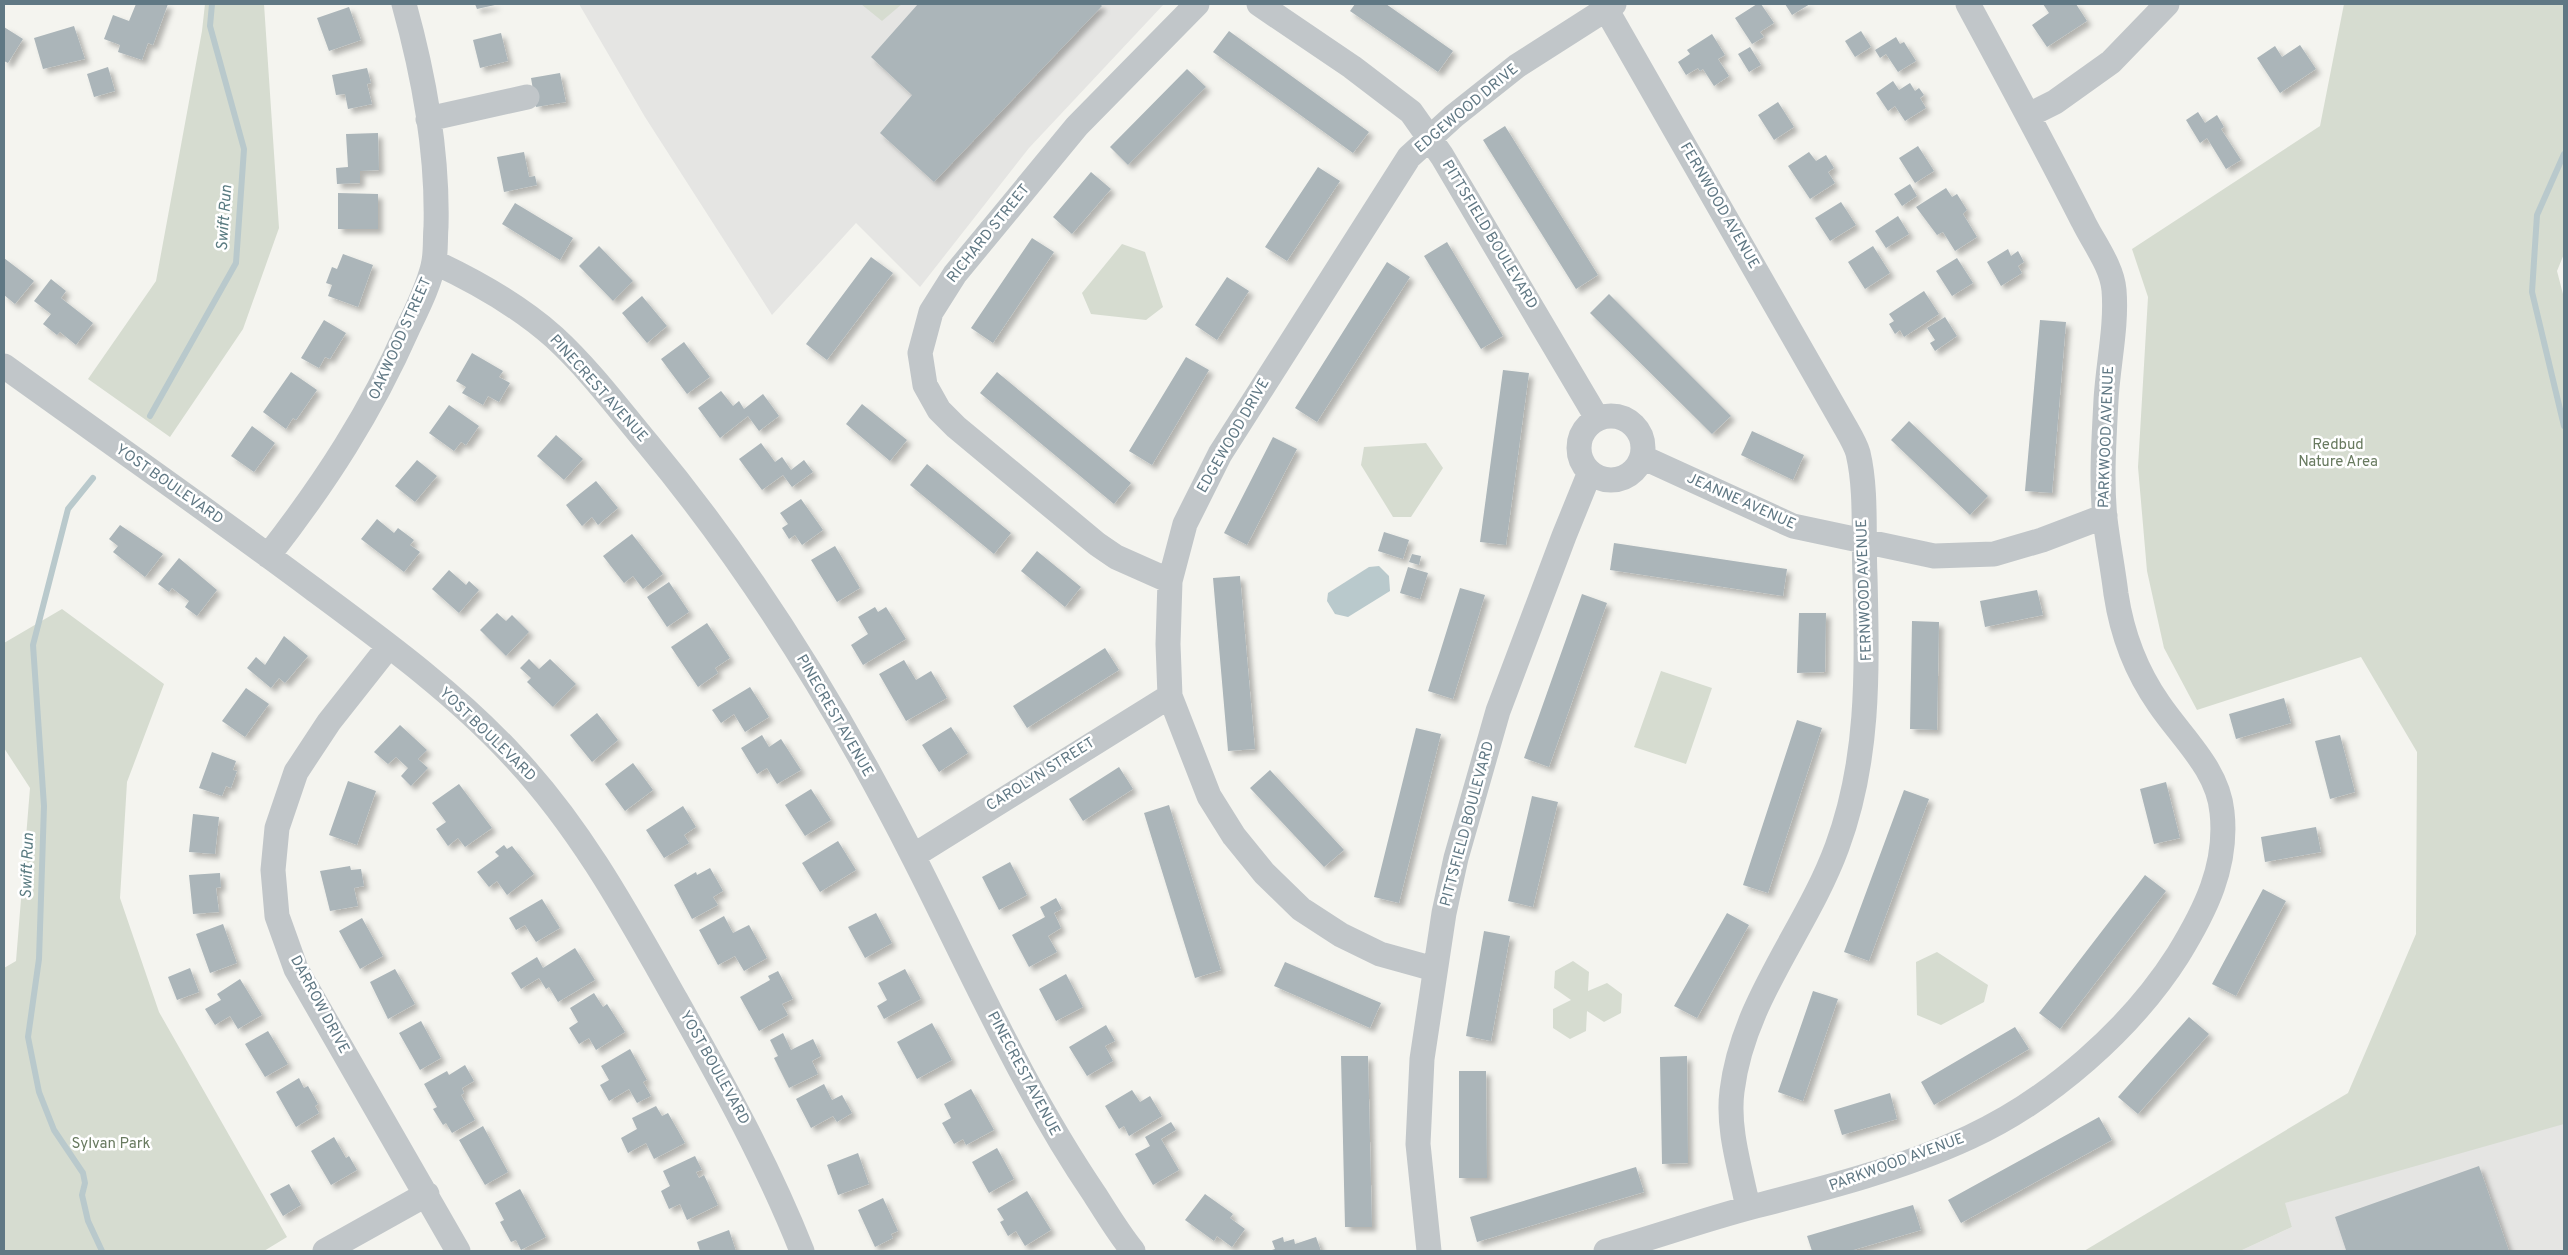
<svg xmlns="http://www.w3.org/2000/svg" width="2568" height="1255" font-family="Overpass,sans-serif">
  <defs>
    <filter id="shadow"><feDropShadow dx="4.5" dy="4.5" stdDeviation="2.5" flood-color="#0004"/></filter>
  </defs>
  <rect width="100%" height="100%" fill="#f4f4ef"/>
  <path fill="#e5e5e3" d="M579 4H1164L1029 148 920 287 856 223 772 315 645 117Z
    M2564 1119V1251H2240L2292 1227 2284 1203Z"/>
  <path fill="#d6dcd0" d="M205 4H264L279 228 243 329 170 437 88 379 156 281 202 31Z
    M861 4H902L882 21Z
    M2344 4H2564V254L2557 271 2564 298V1124L2285 1203 2292 1227 2240 1251H2084L2348 1093 2416 934 2417 752 2361 657 2197 710 2164 648 2147 571 2138 467 2148 297 2132 249 2320 126Z
    M1122 244 1145 252 1163 307 1146 320 1091 314 1082 293Z
    M1426 443 1443 468 1411 517H1393L1361 465 1364 447Z
    M62 609 164 684 127 782 120 898 159 1012 287 1237 264 1251H4V968L16 961 30 788 4 748V643Z
    M1661 671 1712 688 1686 764 1634 747Z
    M1937 952 1988 985 1984 1002 1941 1025 1917 1015 1916 962Z
    M1573 961 1589 972 1588 991 1607 983 1622 994 1621 1013 1604 1022 1587 1011 1586 1031 1570 1039 1553 1028V1009L1571 1000 1554 988 1555 971Z"/>
  <path fill="#b9c9cc" d="M1379 566 1389 576 1390 591 1348 617 1335 614 1327 601 1328 593 1369 567Z"/>
  <g fill="none" stroke-linecap="round" stroke-linejoin="round">
    <path stroke="#b9c9cc" stroke-width="6" d="M2564 154 2537 215 2532 292 2564 426
      M150 416 236 263 244 149 210 26 212 4
      M93 478 68 509 33 645 44 806 39 959 28 1037 39 1092 54 1130 83 1173 85 1183 82 1195 88 1221 102 1251"/>
  </g>
  <path fill="#abb5b9" filter="url(#shadow)" d="M136 4H168L153 45 148 43 142 60 118 52 120 45 104 39 113 15 129 21Z
    M475 4H495V5L477 9Z
    M918 4H1100L1102 6 934 182 880 133 912 95 871 57Z
    M1355 4H1386L1453 51 1438 72 1350 11Z
    M1757 4H1761L1774 23 1760 32 1764 37 1752 44 1735 18Z
    M1785 4H1810L1792 15Z
    M2043 4H2076L2087 21 2047 47 2032 25 2049 13Z
    M349 7 361 40 329 51 317 18Z
    M74 26 85 59 43 69 34 38Z
    M4 27 23 39 8 63 4 61Z
    M1229 31 1369 132 1353 153 1213 52Z
    M1861 31 1871 47 1855 57 1845 41Z
    M501 33 508 61 480 68 473 40Z
    M1712 34 1725 55 1718 59 1729 76 1714 86 1703 69 1700 71 1698 68 1686 75 1678 62 1690 54 1687 50Z
    M1896 37 1900 44 1904 42 1916 61 1898 72 1886 54 1880 58 1875 50Z
    M2300 45 2316 69 2280 93 2257 58 2275 46 2282 57Z
    M1750 47 1761 65 1749 72 1738 54Z
    M108 67 115 91 94 97 87 74Z
    M367 68 371 83 367 84 372 104 348 109 345 94 336 95 332 75Z
    M1187 69 1206 87 1128 165 1110 147Z
    M560 73 566 102 536 107 531 78Z
    M1893 81 1899 90 1910 83 1915 91 1919 88 1924 95 1920 98 1926 108 1905 121 1895 106 1888 111 1876 93Z
    M1778 102 1794 127 1774 140 1758 115Z
    M2198 112 2205 123 2217 115 2224 127 2221 129 2241 160 2226 169 2207 138 2200 143 2186 120Z
    M1505 126 1598 275 1576 289 1483 140Z
    M378 133 379 170 360 171V183L337 184 336 168 348 167 346 134Z
    M1918 146 1934 171 1915 183 1899 158Z
    M524 152 529 177 535 176 537 185 504 192 497 157Z
    M1809 152 1816 161 1826 155 1834 168 1828 172 1835 183 1810 199 1788 166Z
    M1318 167 1340 181 1287 261 1265 247Z
    M1091 172 1111 189 1072 234 1053 217Z
    M1910 184 1917 196 1902 206 1894 194Z
    M1946 188 1952 197 1957 194 1967 210 1963 214 1977 237 1955 251 1943 232 1937 235 1916 207Z
    M338 193 378 194V229H338Z
    M1841 202 1856 225 1830 241 1815 218Z
    M515 203 573 238 560 260 502 224Z
    M1898 216 1909 234 1886 248 1875 231Z
    M1032 238 1054 252 993 343 971 328Z
    M1447 242 1503 336 1481 349 1424 256Z
    M599 246 633 281 613 301 579 266Z
    M1873 246 1890 273 1865 289 1848 262Z
    M2008 249 2011 256 2018 251 2024 262 2018 266 2022 273 2001 286 1987 262Z
    M343 254 373 265 358 307 328 296 332 285 326 283 332 267 337 269Z
    M871 257 893 273 827 360 806 344Z
    M4 258 34 281 15 304 4 295Z
    M1957 258 1973 283 1952 296 1936 271Z
    M1387 262 1410 277 1317 422 1295 408Z
    M1227 277 1249 291 1217 340 1195 325Z
    M51 279 66 291 61 298 93 323 76 345 60 332 57 335 43 324 51 314 34 301Z
    M1924 291 1939 314 1904 337 1900 330 1895 334 1889 324 1894 321 1889 314Z
    M1609 294 1731 416 1712 434 1590 313Z
    M642 296 667 326 647 343 622 313Z
    M1945 317 1957 336 1935 351 1930 343 1935 340 1927 328Z
    M324 320 346 333 330 359 325 357 319 368 301 358Z
    M2040 320 2066 322 2052 493 2025 491Z
    M684 342 710 377 687 394 661 359Z
    M472 353 503 371 499 377 510 383 499 402 488 396 483 405 462 393 466 387 456 381Z
    M1186 357 1209 370 1152 465 1129 451Z
    M1503 370 1529 373 1506 545 1480 542Z
    M291 372 317 390 296 420 293 418 286 429 263 412Z
    M997 372 1131 483 1114 504 980 393Z
    M721 391 733 406 739 401 744 409 763 394 779 416 759 431 748 416 720 438 698 408Z
    M862 404 907 440 890 461 846 424Z
    M449 405 479 426 466 445 461 442 454 451 429 433Z
    M1909 421 1988 496 1970 515 1891 440Z
    M252 426 275 443 254 472 231 456Z
    M1752 431 1804 455 1793 480 1741 455Z
    M556 435 583 459 564 480 537 456Z
    M1273 437 1297 449 1247 545 1224 533Z
    M761 443 775 462 782 457 791 470 804 460 813 472 792 487 783 475 762 490 739 459Z
    M417 460 437 476 415 502 395 486Z
    M927 464 1011 533 994 554 910 485Z
    M596 481 618 508 598 525 592 517 582 526 566 505Z
    M801 499 823 530 802 545 795 535 789 539 782 528 788 524 780 513Z
    M377 519 394 533 398 528 414 540 410 545 420 552 404 572 361 539Z
    M120 525 163 554 145 577 113 552 118 546 109 539Z
    M1384 532 1409 540 1403 559 1378 551Z
    M632 534 663 574 643 589 633 576 624 583 603 556Z
    M1614 543 1787 569 1783 596 1610 570Z
    M835 546 860 588 837 602 811 560Z
    M1037 551 1081 587 1065 607 1021 571Z
    M1412 554 1421 556 1419 565 1409 562Z
    M179 558 217 590 197 616 185 607 189 601 172 588 169 592 158 584Z
    M1408 567 1428 573 1420 599 1400 593Z
    M449 570 466 585 469 581 479 590 459 613 432 589Z
    M1240 576 1255 749 1228 751 1213 578Z
    M669 582 689 612 667 627 647 597Z
    M1460 588 1485 595 1453 699 1428 691Z
    M2037 590 2043 615 1985 627 1980 601Z
    M1582 594 1607 603 1549 767 1524 758Z
    M875 607 878 612 886 607 906 639 863 665 851 645 868 634 858 617Z
    M497 613 506 621 512 615 529 632 506 656 480 630Z
    M1799 613H1826L1825 672 1797 673Z
    M1912 621 1939 622 1937 730 1910 729Z
    M707 623 730 658 715 668 718 673 698 687 671 647Z
    M284 636 308 656 285 683 279 678 271 688 247 668 256 657 265 665Z
    M1105 648 1119 670 1027 728 1013 706Z
    M529 659 539 669 550 659 576 684 553 707 527 682 531 678 520 668Z
    M904 660 916 680 931 671 947 698 906 721 879 674Z
    M750 687 769 717 745 732 734 714 721 723 712 710Z
    M246 688 269 704 245 737 222 721Z
    M2284 698 2291 723 2236 739 2229 714Z
    M597 713 618 740 592 762 570 735Z
    M1797 720 1822 728 1768 893 1743 885Z
    M400 725 427 750 418 759 428 768 411 786 401 776 408 768 396 757 388 764 374 752Z
    M951 727 968 753 939 772 922 745Z
    M1416 728 1441 734 1399 903 1374 897Z
    M762 735 769 747 781 739 801 770 777 784 767 768 757 774 741 748Z
    M2340 735 2355 792 2330 799 2315 741Z
    M212 752 236 761 233 770 237 771 231 788 226 786 222 796 199 788Z
    M633 763 653 790 625 811 605 784Z
    M1119 767 1133 789 1083 821 1069 799Z
    M1270 770 1344 850 1324 867 1250 788Z
    M348 781 376 791 357 845 329 835Z
    M2166 782 2180 838 2154 844 2140 789Z
    M459 784 492 828 465 847 458 838 448 846 436 829 446 822 432 803Z
    M811 789 831 820 805 836 785 805Z
    M1904 790 1929 799 1869 961 1844 952Z
    M1532 796 1558 802 1533 907 1508 901Z
    M1169 805 1221 970 1195 978 1144 813Z
    M683 806 696 827 684 835 689 843 664 858 646 830Z
    M193 814 219 817 215 854 189 852Z
    M2316 827 2321 852 2265 862 2261 837Z
    M838 841 856 870 820 892 802 863Z
    M504 845 507 849 512 846 534 874 507 895 497 881 489 887 477 872 499 856 495 852Z
    M1010 862 1027 895 999 910 982 877Z
    M350 866 351 870 361 869 364 886 354 888 358 906 330 911 320 871Z
    M710 868 723 891 713 897 718 905 692 919 674 885 696 872 697 875Z
    M220 873 221 887 216 888 219 912 193 914 189 875Z
    M2145 875 2166 891 2060 1029 2039 1013Z
    M2263 889 2286 901 2236 996 2212 984Z
    M1056 898 1062 909 1054 913 1061 928 1048 936 1057 952 1029 967 1012 935 1045 917 1040 907Z
    M542 899 560 928 536 942 525 925 516 930 509 918Z
    M876 913 892 943 865 958 848 927Z
    M1727 913 1749 925 1697 1018 1674 1006Z
    M724 916 733 933 749 925 767 958 744 971 735 956 718 965 699 930Z
    M362 918 383 956 360 969 339 931Z
    M223 924 237 963 210 973 196 934Z
    M1484 931 1510 936 1491 1041 1466 1036Z
    M575 948 595 980 558 1002 549 987 546 989 539 978 521 989 511 973 537 957 543 968Z
    M1285 962 1381 1003 1370 1028 1274 986Z
    M190 968 199 992 177 1000 168 977Z
    M395 969 415 1004 388 1019 370 982Z
    M905 969 921 999 884 1019 877 1006 887 1000 878 983Z
    M778 971 793 999 782 1004 788 1015 759 1031 740 997 770 980 768 976Z
    M1066 974 1083 1007 1056 1021 1039 989Z
    M240 979 262 1015 238 1029 230 1016 215 1025 205 1009 221 1000 217 994Z
    M1813 991 1838 999 1803 1101 1778 1092Z
    M594 993 603 1007 607 1004 625 1032 596 1050 589 1038 579 1044 569 1028 578 1022 570 1008Z
    M2189 1017 2209 1034 2138 1114 2118 1097Z
    M421 1021 441 1058 420 1070 399 1033Z
    M932 1023 952 1060 917 1079 897 1042Z
    M1106 1025 1115 1041 1105 1046 1113 1061 1087 1076 1069 1047Z
    M2015 1027 2029 1049 1934 1105 1921 1082Z
    M268 1031 288 1064 265 1077 245 1044Z
    M783 1033 791 1050 813 1039 821 1056 812 1061 818 1074 789 1088 774 1058 778 1056 770 1040Z
    M630 1049 647 1080 643 1082 651 1096 637 1103 629 1089 609 1101 600 1085 609 1080 601 1066Z
    M1341 1056H1368L1372 1227H1345Z
    M1687 1056 1688 1163 1662 1164 1660 1057Z
    M465 1065 474 1081 462 1088 464 1093 461 1095 475 1120 452 1133 446 1123 443 1125 433 1109 437 1107 424 1084 447 1071 449 1075Z
    M1459 1071H1486L1487 1178H1459Z
    M299 1078 304 1088 308 1086 318 1104 315 1106 319 1113 296 1127 276 1092Z
    M824 1084 832 1100 842 1095 852 1113 837 1122 833 1116 811 1128 796 1099Z
    M971 1089 994 1130 966 1145 963 1139 954 1144 942 1123 951 1118 944 1104Z
    M1132 1090 1140 1102 1150 1096 1162 1116 1129 1136 1124 1126 1119 1129 1105 1106Z
    M1890 1093 1897 1119 1842 1135 1834 1110Z
    M656 1106 662 1116 668 1113 685 1143 654 1159 646 1143 628 1153 621 1138 637 1129 632 1118Z
    M2099 1117 2112 1140 1961 1223 1948 1200Z
    M1171 1122 1176 1130 1161 1139 1179 1170 1153 1185 1135 1154 1150 1146 1145 1137Z
    M483 1126 508 1172 485 1185 459 1140Z
    M334 1137 346 1158 349 1156 357 1170 331 1185 311 1151Z
    M997 1148 1014 1179 989 1193 972 1162Z
    M858 1153 869 1184 838 1195 827 1165Z
    M695 1156 702 1170 696 1172 699 1178 704 1175 718 1205 687 1220 680 1204 669 1209 661 1191 670 1186 663 1171Z
    M2479 1166 2509 1251 2346 1250 2335 1217Z
    M1636 1167 1644 1192 1477 1242 1470 1217Z
    M289 1184 301 1205 283 1216 270 1194Z
    M520 1189 546 1237 521 1250 516 1240 511 1242 500 1222 504 1220 495 1203Z
    M1027 1191 1051 1230 1025 1246 1016 1231 1008 1236 1000 1222 1004 1220 997 1209Z
    M1205 1194 1233 1214 1230 1218 1245 1229 1232 1247 1217 1236 1214 1241 1185 1220Z
    M883 1198 898 1231 891 1234 893 1238 875 1247 858 1210Z
    M1913 1205 1921 1230 1850 1251H1812L1807 1236Z
    M729 1230 736 1251H700L697 1242Z
    M1283 1237 1284 1242 1294 1239 1295 1244 1316 1237 1321 1251H1269L1275 1249 1272 1241Z"/>
  <g fill="none" stroke-linecap="round" stroke-linejoin="round">
    <path stroke="#c1c6c9" stroke-width="25" d="M1259 4 1352 67 1411 112 1442 156 1597 418
      M1606 9 1843 423C1848 432 1855 443 1858 453 1867 491 1863 536 1865 576 1867 669 1870 758 1837 847 1806 931 1743 1000 1732 1091 1727 1130 1741 1171 1748 1208
      M2029 115 2055 102 2111 62 2167 4
      M428 119 527 97
      M434 262C477 282 519 306 554 337 589 369 618 408 648 444 753 570 840 712 914 858 972 972 1023 1089 1095 1195 1107 1214 1119 1234 1133 1251
      M4 366C107 440 210 512 312 588 382 640 454 692 513 756 581 828 628 915 676 1000 722 1082 767 1163 802 1251
      M1579 448a32 32 0 1 1 64 0a32 32 0 1 1-64 0Z
      M1642 457 1793 526 1934 556 1994 554 2042 540 2105 516
      M268 556C325 483 371 412 408 328 417 309 431 281 434 261 436 250 435 238 436 227 438 152 424 76 404 4
      M1170 581 1116 557 1097 544 956 427 939 410 925 385 920 353 931 312 955 274 1077 126 1197 4
      M389 646 329 722 296 772 277 828 273 870 277 916 296 969 458 1251
      M913 856 1170 696
      M1434 969 1380 954 1341 935 1301 909 1264 873 1234 836 1209 796 1170 696 1168 644 1170 581 1185 524 1220 454 1409 157 1454 116 1517 66 1614 4
      M325 1251 427 1194
      M1429 1251 1418 1144 1422 1059 1444 913 1456 858 1498 711 1564 536 1590 472
      M1606 1251C1655 1237 1703 1220 1752 1207 1826 1188 1901 1169 1970 1137 2050 1100 2131 1029 2178 955 2205 911 2228 866 2222 812 2218 769 2182 738 2159 704 2136 671 2122 634 2116 594 2113 569 2108 544 2105 519 2101 480 2104 439 2106 400 2108 364 2117 326 2114 290 2112 266 2093 242 2083 221 2046 148 2007 76 1968 4"/>
  </g>
  <g text-anchor="middle" dominant-baseline="central" stroke-width="5" stroke-linejoin="round" paint-order="stroke">
    <g font-size="15" fill="#607884" stroke="#fff">
      <text transform="translate(1467 109) rotate(-40)">EDGEWOOD DRIVE</text>
      <text transform="translate(1719 206) rotate(60)">FERNWOOD AVENUE</text>
      <text transform="translate(989 234) rotate(-51)">RICHARD STREET</text>
      <text transform="translate(1489 235) rotate(59)">PITTSFIELD BOULEVARD</text>
      <text transform="translate(401 339) rotate(-66)">OAKWOOD STREET</text>
      <text transform="translate(598 389) rotate(48)">PINECREST AVENUE</text>
      <text transform="translate(1234 436) rotate(-60)">EDGEWOOD DRIVE</text>
      <text transform="translate(2107 437) rotate(-88)">PARKWOOD AVENUE</text>
      <text transform="translate(169 485) rotate(35)">YOST BOULEVARD</text>
      <text transform="translate(1741 502) rotate(24)">JEANNE AVENUE</text>
      <text transform="translate(1865 590) rotate(-92)">FERNWOOD AVENUE</text>
      <text transform="translate(834 716) rotate(60)">PINECREST AVENUE</text>
      <text transform="translate(487 735) rotate(44)">YOST BOULEVARD</text>
      <text transform="translate(1041 775) rotate(-32)">CAROLYN STREET</text>
      <text transform="translate(1468 824) rotate(-75)">PITTSFIELD BOULEVARD</text>
      <text transform="translate(319 1005) rotate(62)">DARROW DRIVE</text>
      <text transform="translate(714 1068) rotate(61)">YOST BOULEVARD</text>
      <text transform="translate(1023 1074) rotate(62)">PINECREST AVENUE</text>
      <text transform="translate(1897 1163) rotate(-20)">PARKWOOD AVENUE</text>
    </g>
    <g font-size="15" fill="#687a5f" stroke="#fff">
      <text x="2338" y="445">Redbud<tspan x="2338" dy="17">Nature Area</tspan></text>
      <text x="111" y="1144">Sylvan Park</text>
    </g>
    <g font-size="16" font-style="italic" fill="#5b7c82" stroke="#fff">
      <text transform="translate(225 218) rotate(-86)">Swift Run</text>
      <text transform="translate(28 866) rotate(-88)">Swift Run</text>
    </g>
  </g>
  <rect width="2568" height="1255" fill="none" stroke="#607884" stroke-width="10"/>
</svg>
